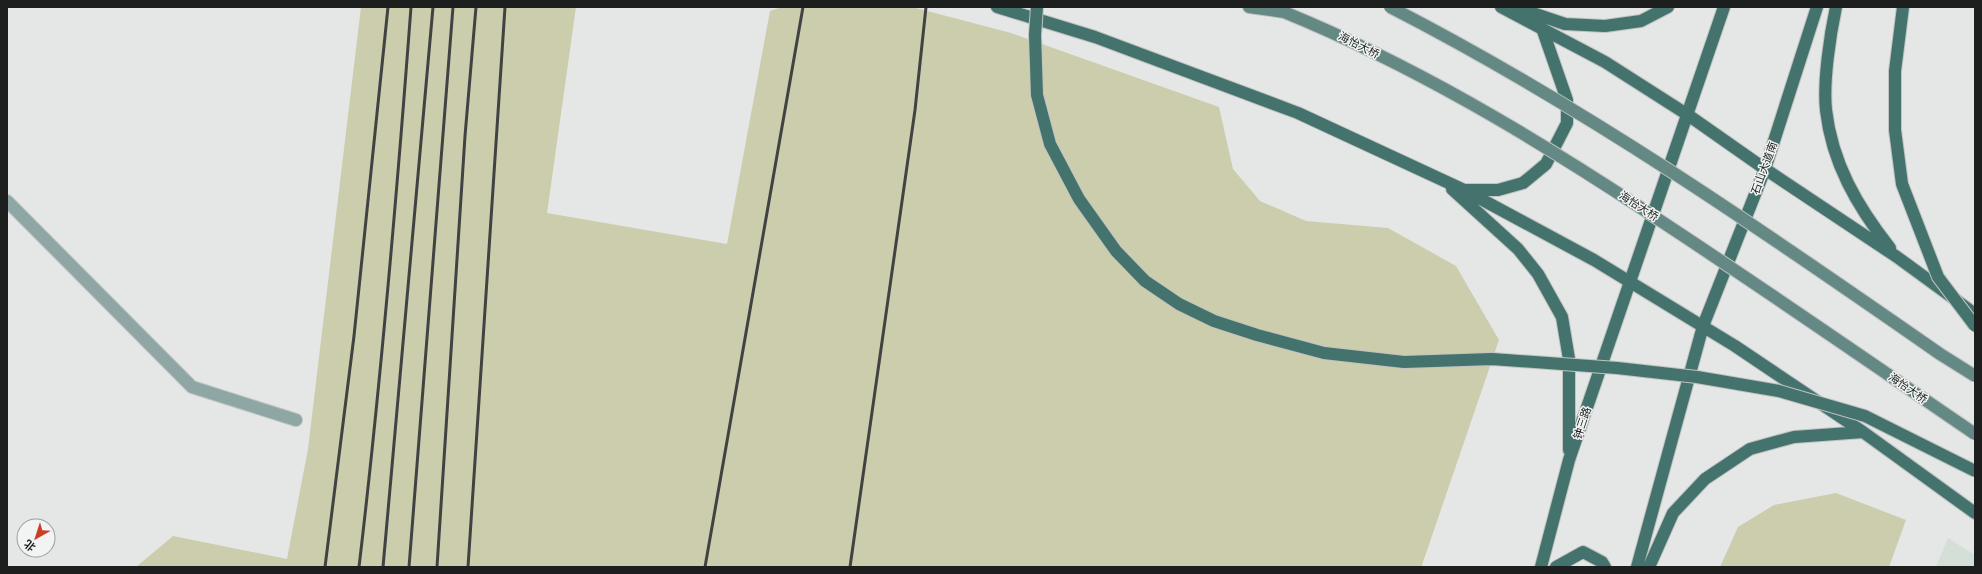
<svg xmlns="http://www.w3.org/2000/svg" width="1982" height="574" font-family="'Archivo Narrow','Noto Sans SC',sans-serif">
  <rect width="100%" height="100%" fill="#e4e7e5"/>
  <path fill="#d4dfd8" d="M1948 538 1975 555V567H1936Z"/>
  <path fill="#cccdac" d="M361 7H576L547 213 727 244 770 11 782 7H912L1011 33 1219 107 1233 169 1260 201 1306 221 1388 228 1456 266 1499 340 1422 565 1423 567H136L173 536 287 559 308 449Z
    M1836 493 1906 520 1889 567H1720L1738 527 1774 505Z"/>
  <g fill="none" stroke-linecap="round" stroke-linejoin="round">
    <defs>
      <path id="street" d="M7 201 192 387 296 420"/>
      <path id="secondary" d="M1249 7 1284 12"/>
      <path id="primary" d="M997 7 1095 37 1298 113 1464 190 1594 260 1735 346 1863 432 1975 513
        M1501 7 1605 62 1688 115 1765 169 1897 257 1975 314
        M1515 7 1565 24 1605 26 1641 21 1668 7
        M1836 7C1830 35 1823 82 1826 110 1832 163 1857 206 1890 248
        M1452 189 1518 249 1538 274 1562 317 1569 359V450
        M1465 190H1498L1523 183 1546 164 1567 123V100L1542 28
        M1541 567 1569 460 1724 7
        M1556 567 1583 552 1602 562 1605 567
        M1637 567 1703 326 1765 169 1817 7
        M1649 567 1673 513 1705 479 1750 449 1794 437 1863 432"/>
    </defs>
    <use href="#street" stroke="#c0c3c1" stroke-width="14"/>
    <use href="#secondary" stroke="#c0c3c1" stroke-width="14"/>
    <use href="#primary" stroke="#c0c3c1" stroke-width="14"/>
    <use href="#street" stroke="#8fa7a4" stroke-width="12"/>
    <use href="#secondary" stroke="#648884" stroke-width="12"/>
    <use href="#primary" stroke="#44726d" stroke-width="12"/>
    <path stroke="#414242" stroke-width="3" d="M325 567 354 336 388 7
      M359 567C381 381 397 194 411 7
      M383 567 433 7
      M409 567 453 7
      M437 567 465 136 476 7
      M468 567 505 7
      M705 567 803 7
      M850 567 915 110 926 7"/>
    <defs>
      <path id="secondary-bridge" d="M1390 7C1583 106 1762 230 1940 354L1975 376
        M1284 12C1411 64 1530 135 1644 210 1756 283 1865 359 1975 434"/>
      <path id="primary-bridge" d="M1037 7 1035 35 1037 95 1050 144 1079 199 1116 251 1145 281 1179 304 1214 321 1257 335 1324 353 1404 362 1492 359 1617 368 1697 377 1779 391 1865 416 1975 471
        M1903 7 1895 71V130L1902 184 1938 277 1975 326"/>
    </defs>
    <use href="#secondary-bridge" stroke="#c0c3c1" stroke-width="14" stroke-linecap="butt"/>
    <use href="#primary-bridge" stroke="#c0c3c1" stroke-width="14" stroke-linecap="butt"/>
    <use href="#secondary-bridge" stroke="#648884" stroke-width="12"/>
    <use href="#primary-bridge" stroke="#44726d" stroke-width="12"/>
  </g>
  <g text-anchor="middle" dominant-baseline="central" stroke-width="3" stroke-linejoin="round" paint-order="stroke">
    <g font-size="11" fill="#1d1e1e" stroke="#f1f4f3">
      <text transform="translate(1359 45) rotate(27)">海怡大桥</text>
      <text transform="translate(1764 168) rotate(-70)">石山大道南</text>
      <text transform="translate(1639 206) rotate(33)">海怡大桥</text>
      <text transform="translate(1908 388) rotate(35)">海怡大桥</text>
      <text transform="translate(1582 423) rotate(-71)">钟三路</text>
    </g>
  </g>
  <rect width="1982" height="574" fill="none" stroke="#1d1e1e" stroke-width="16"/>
  <g transform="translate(36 538) rotate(219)"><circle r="19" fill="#f1f4f3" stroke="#9c9e9e"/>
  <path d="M0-3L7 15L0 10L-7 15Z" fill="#ca3e26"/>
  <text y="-6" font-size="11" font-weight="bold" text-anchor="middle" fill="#1d1e1e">北</text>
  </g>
</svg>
